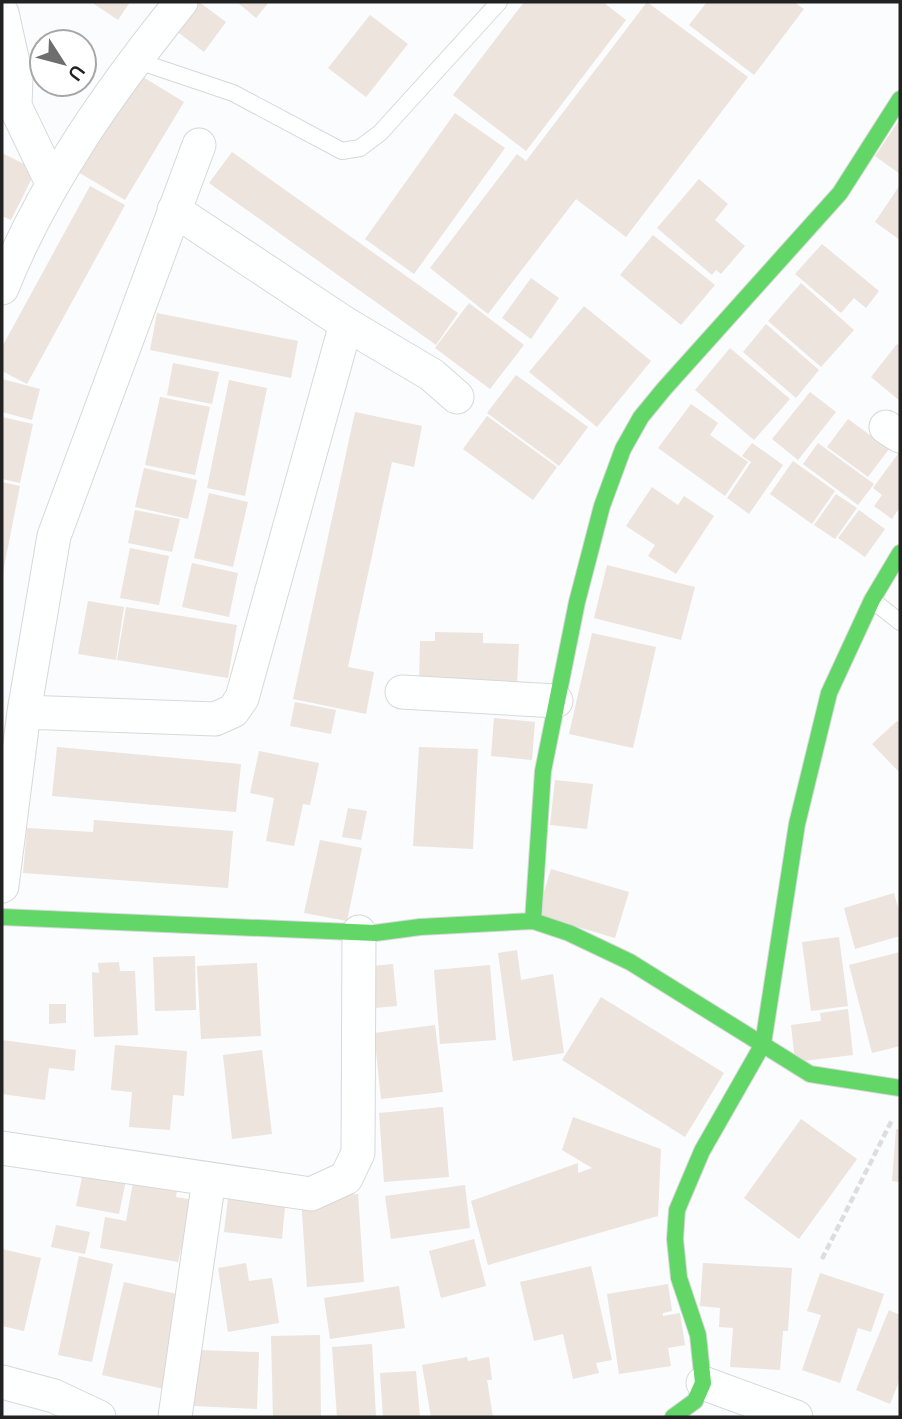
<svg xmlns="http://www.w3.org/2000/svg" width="902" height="1419" font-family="Mulish,sans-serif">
  <rect width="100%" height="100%" fill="#fbfcfd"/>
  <path fill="#ece4dd" d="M91 2H130L118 20Z
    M190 2H199L226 22 204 52 171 27Z
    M237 2H269L256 18Z
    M524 2H603L626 20 526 151 453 95Z
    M647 2 748 77 626 237 576 199 488 314 430 268 517 154 526 161Z
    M707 2H794L804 9 754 75 689 25Z
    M370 15 408 44 366 97 328 68Z
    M138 74 184 102 125 200 78 172Z
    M455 113 505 148 414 274 365 239Z
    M900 119V174L875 156Z
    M232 152 458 313 436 345 209 183Z
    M2 153 36 170 11 220 2 216Z
    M699 179 728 204 715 220 745 246 721 274 716 270 712 275 657 228Z
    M900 185V240L875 222Z
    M90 186 125 205 27 384 2 371V347Z
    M653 235 715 285 681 325 620 275Z
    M822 244 879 291 866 308 854 298 841 313 795 274Z
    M531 278 559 298 531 339 502 318Z
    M801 283 854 330 821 367 768 321Z
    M469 303 524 345 490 389 435 348Z
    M584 306 651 361 597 427 529 372Z
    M157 313 298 341 291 378 150 350Z
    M766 324 819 370 796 398 743 352Z
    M897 344 900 346V401L871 377Z
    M730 348 790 399 754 440 695 390Z
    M173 363 219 372 212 404 167 395Z
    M516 375 588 427 559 466 487 413Z
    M2 379 40 389 32 420 2 412Z
    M229 380 267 388 245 496 207 488Z
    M810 392 836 412 798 460 772 439Z
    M160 397 210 407 195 475 145 465Z
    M691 404 718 423 710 435 748 462 725 496 658 448Z
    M355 412 422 426 414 467 392 462 348 667 374 672 366 714 293 699Z
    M487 416 557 467 533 500 463 449Z
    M2 417 33 424 20 483 2 479Z
    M848 419 889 449 868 477 827 447Z
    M752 443 783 465 749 514 727 498 751 462 742 456Z
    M818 443 874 484 858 505 803 464Z
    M900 451V507L892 519 874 506 882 495 873 488Z
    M793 461 835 491 812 524 770 494Z
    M144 468 197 480 188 519 135 507Z
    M2 482 20 486 3 572H2Z
    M652 487 678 505 684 496 714 516 676 574 648 556 655 545 626 526Z
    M209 493 248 502 233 567 194 558Z
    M836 494 857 508 835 539 814 525Z
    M135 510 180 519 172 552 128 543Z
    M859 510 885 529 865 557 838 538Z
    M130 548 169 556 159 605 120 598Z
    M192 563 238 573 229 617 182 607Z
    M607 565 695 587 681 640 594 618Z
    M88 601 124 607 116 660 78 654Z
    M126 607 237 625 228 678 117 660Z
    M435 632 483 633V643L519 644 517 685 419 683 420 641H435Z
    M592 633 656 647 633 748 569 734Z
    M295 702 336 710 331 734 290 726Z
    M494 718 535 722 532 760 491 756Z
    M897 721 900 724V773L872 744Z
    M57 747 241 764 236 812 52 796Z
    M419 747 478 749 473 849 413 846Z
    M259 751 319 763 310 805 303 804 294 846 266 841 274 798 250 793Z
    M555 780 593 784 587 829 550 825Z
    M348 808 367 811 361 840 342 837Z
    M94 820 233 831 228 888 23 873 27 828 93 832Z
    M320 840 362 848 347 921 304 913Z
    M551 869 629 892 615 938 537 915Z
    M894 893 900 915V936L855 949 844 908Z
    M839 937 848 1006 811 1011 802 942Z
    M517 950 521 980 553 974 564 1053 513 1061 498 953Z
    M900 952V1046L872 1053 849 965Z
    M195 956 196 1010 155 1011 153 957Z
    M119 962 120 971H135L138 1035 94 1037 92 972 99 973 98 963Z
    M257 963 261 1036 201 1039 197 966Z
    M393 964 397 1006 363 1009 360 967Z
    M490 965 496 1040 440 1044 434 970Z
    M601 997 724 1073 685 1137 562 1060Z
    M49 1004H66V1023L49 1024Z
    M848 1009 853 1055 795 1062 791 1025 821 1021 820 1013Z
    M435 1025 443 1092 381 1099 374 1033Z
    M2 1040 76 1050 74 1071 49 1068 45 1100 2 1094Z
    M115 1045 187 1051 184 1096 173 1095 170 1130 129 1127 132 1092 111 1090Z
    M262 1050 272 1134 232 1139 223 1055Z
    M443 1107 449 1177 384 1182 379 1113Z
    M573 1117 661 1149 658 1216 488 1265 471 1201 578 1163V1173L592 1168 562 1150Z
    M801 1119 857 1159 799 1239 744 1198Z
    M896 1129 900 1130V1182L892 1181Z
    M85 1163 128 1171 119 1214 76 1206Z
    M135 1172 179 1179 176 1197 200 1201 190 1250 181 1249 178 1262 100 1248 105 1217 126 1221Z
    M465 1185 470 1228 391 1239 385 1196Z
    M229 1190 286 1196 282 1239 224 1232Z
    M358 1194 364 1282 307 1287 301 1198Z
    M56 1225 90 1232 85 1254 51 1247Z
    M474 1239 486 1286 441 1298 429 1251Z
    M2 1249 41 1258 24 1331 2 1326Z
    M79 1256 113 1264 92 1362 58 1355Z
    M246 1263 249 1281 272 1278 279 1323 228 1332 218 1268Z
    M703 1263 792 1268 788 1331H783L780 1370 730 1367 733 1328 719 1327 720 1308 700 1306Z
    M591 1266 612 1360 596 1363 599 1373 573 1379 563 1334 534 1341 520 1282Z
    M820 1273 884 1294 871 1332 858 1328 840 1383 802 1370 821 1315 807 1311Z
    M124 1282 185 1296 164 1389 102 1375Z
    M668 1284 672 1311 663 1313V1316L680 1313 685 1345 668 1348 671 1366 619 1374 607 1294Z
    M399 1286 405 1328 330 1339 324 1298Z
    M889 1310 900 1315V1379L890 1404 856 1390Z
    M320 1335 321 1417H273L271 1336Z
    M372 1344 376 1417H337L332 1347Z
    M197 1350 259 1352 257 1409 194 1406Z
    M467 1357 468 1361 489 1357 492 1380H487L493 1417H431L422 1365Z
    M416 1371 420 1417H383L380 1373Z"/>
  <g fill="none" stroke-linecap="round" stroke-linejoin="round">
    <defs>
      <path id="lane" d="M135 60 233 93 342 151 360 148 380 133 499 2
        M872 600 900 622"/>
      <path id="street" d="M2 13 16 76 15 106 52 183
        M174 210 346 324 432 375 457 397
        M2 288C44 183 111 89 181 2
        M886 427 900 436
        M402 692 556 701
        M24 712 215 719 233 711 242 698 346 324
        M2 886 24 712 54 536 199 145
        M2 1148 311 1194 346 1178 358 1153 359 932
        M2 1382 54 1396 99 1417
        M703 1383 796 1417
        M175 1417 209 1179"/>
      <path id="fast" d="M2 917 375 933 420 927 533 921 569 933 630 962 810 1074 900 1088
        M533 921 543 771 577 602 602 506 623 449 641 417 664 389 840 193 900 99
        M673 1417 695 1401 703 1383 698 1335 679 1278 675 1239 677 1210 702 1151 763 1044 797 824 829 693 872 600 900 553"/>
    </defs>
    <use href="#lane" stroke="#d8d8d9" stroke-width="18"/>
    <use href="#street" stroke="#d8d8d9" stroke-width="35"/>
    <use href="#fast" stroke="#d8d8d9" stroke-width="18"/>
    <path stroke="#ddddde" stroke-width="4.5" stroke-dasharray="7 3.5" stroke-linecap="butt" d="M822 1259 892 1120"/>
    <use href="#lane" stroke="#feffff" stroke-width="16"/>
    <use href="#street" stroke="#feffff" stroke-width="33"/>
    <use href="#fast" stroke="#63d668" stroke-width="16"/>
  </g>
  <rect width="902" height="1419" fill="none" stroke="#222223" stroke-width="7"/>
  <g transform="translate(63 63) rotate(126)"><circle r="33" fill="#ffffff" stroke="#a7a7a7" stroke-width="2"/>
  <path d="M0-5L12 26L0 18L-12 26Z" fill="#6e6e6f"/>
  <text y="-10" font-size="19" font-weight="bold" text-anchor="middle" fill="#222223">U</text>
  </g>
</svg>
